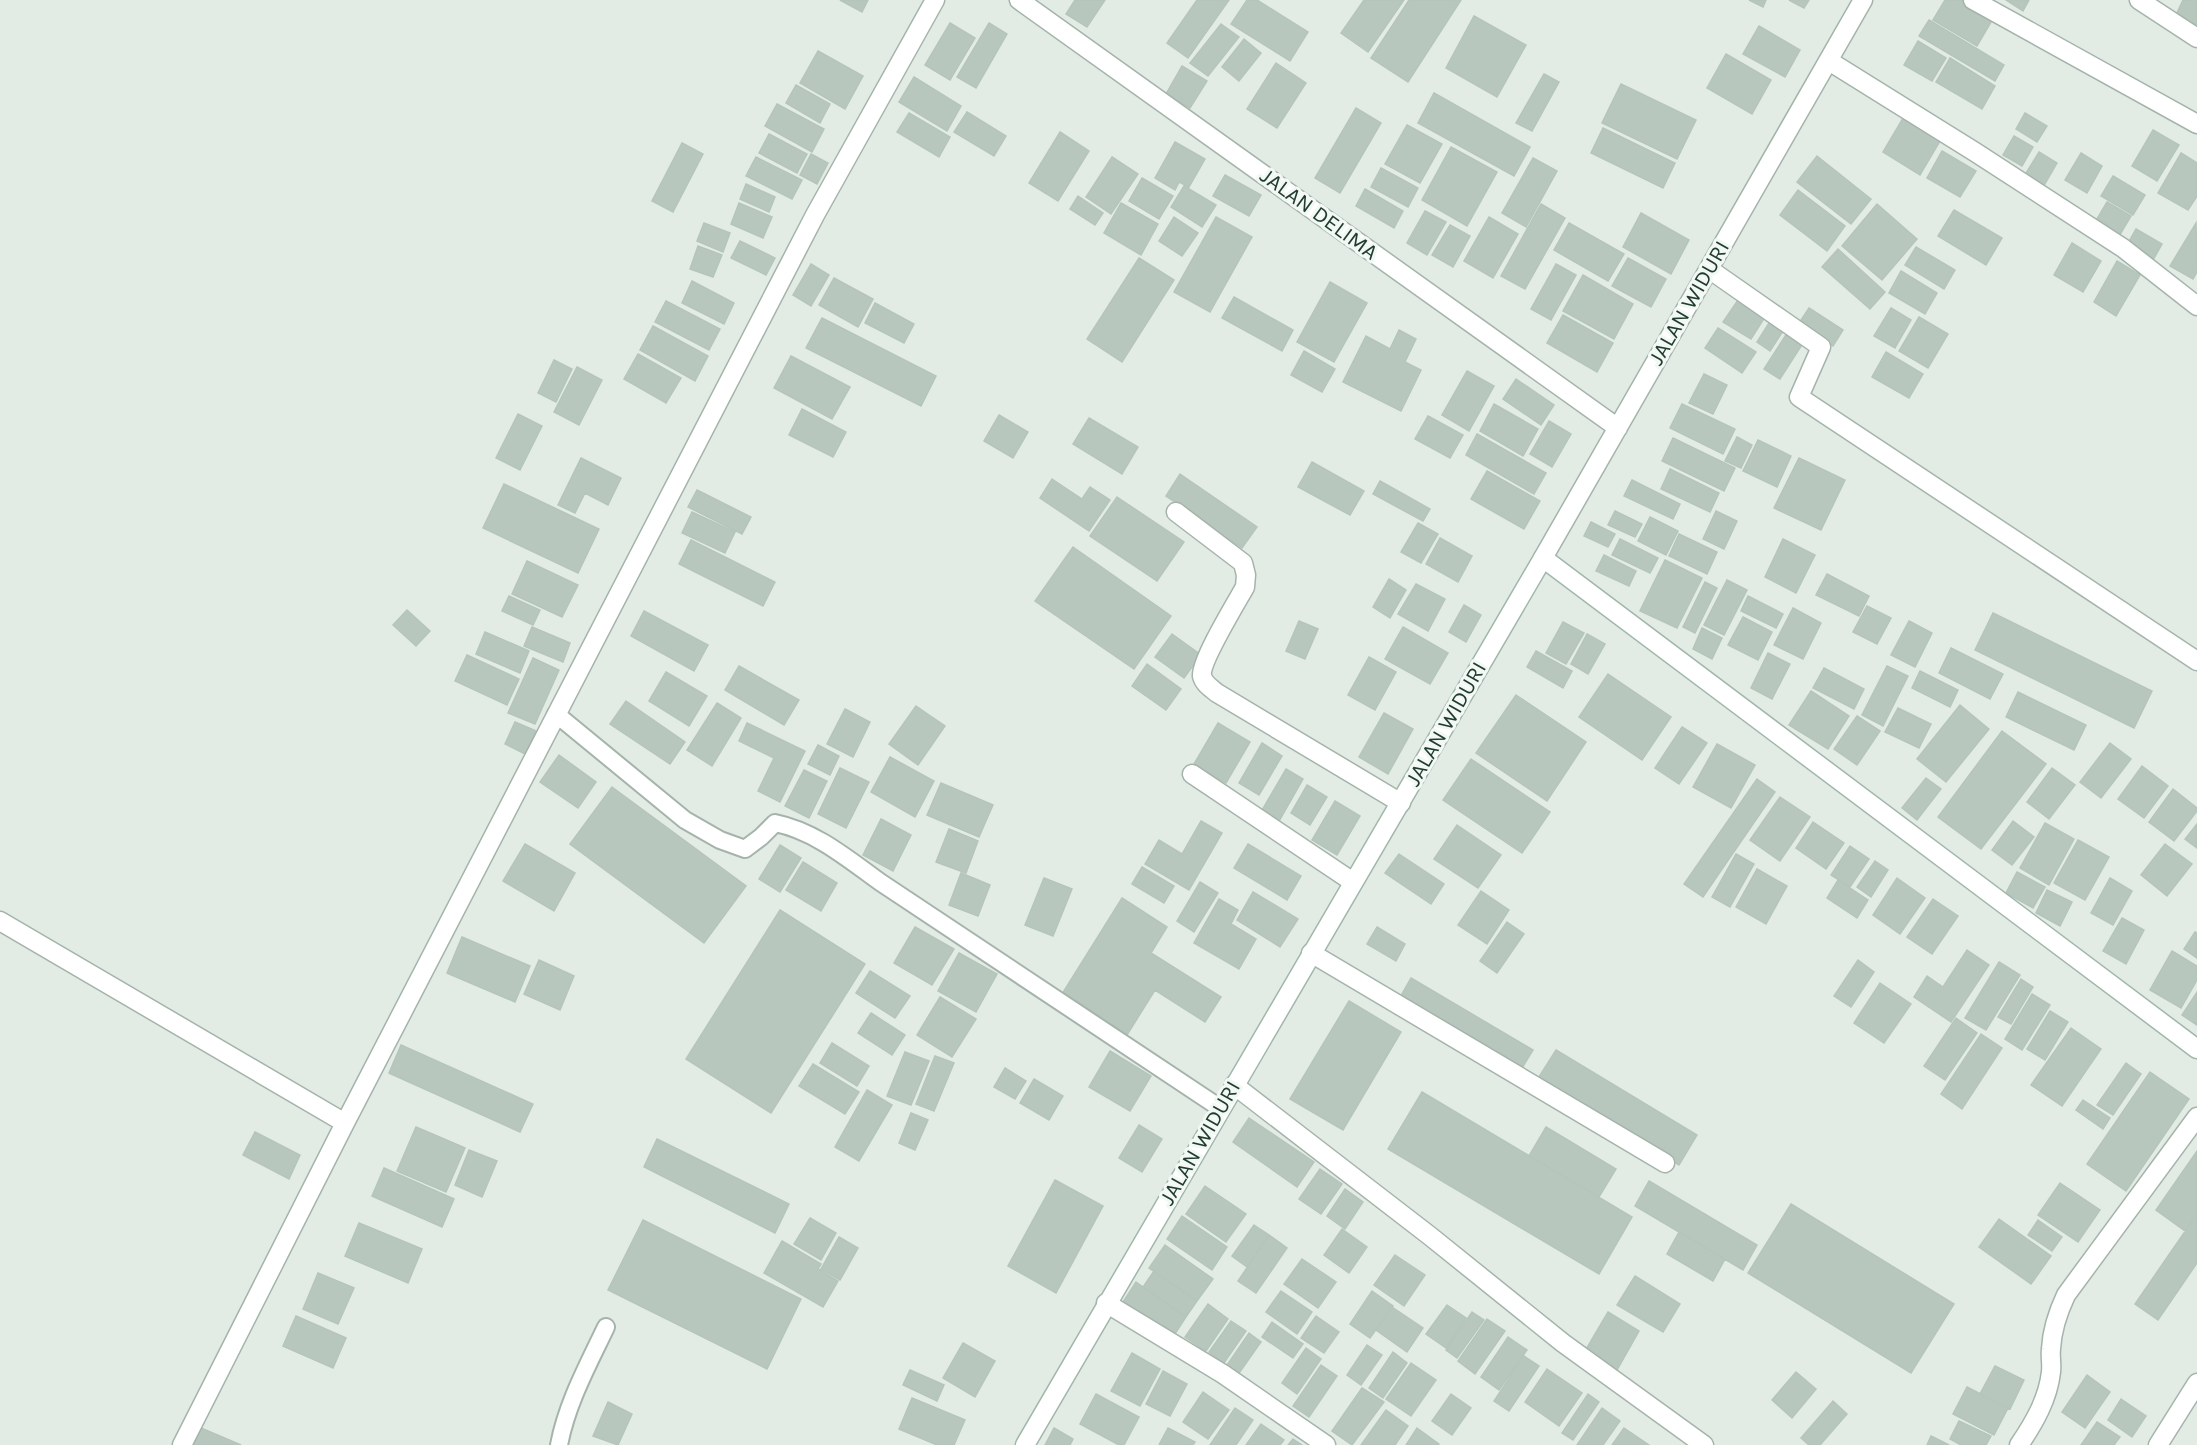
<svg xmlns="http://www.w3.org/2000/svg" width="2197" height="1445" font-family="Karla,sans-serif">
  <rect width="100%" height="100%" fill="#e2ece5"/>
  <path fill="#b7c7be" stroke="#b5c5bb" stroke-width="1.5" d="M840 0H868L862 12Z
    M1075 0H1105L1087 27 1066 14Z
    M1197 0H1229L1188 58 1167 43Z
    M1247 0H1257L1308 32 1290 61 1231 24Z
    M1364 0H1404L1368 52 1341 33Z
    M1409 0H1461L1408 82 1371 58Z
    M1749 0H1766L1763 7Z
    M1789 0H1809L1804 8Z
    M1945 0H1965L1994 17 1977 46 1933 20Z
    M2006 0H2029L2023 11Z
    M2183 0H2197V25L2176 15Z
    M1474 16 1526 45 1497 97 1446 68Z
    M1929 20 2004 65 1995 81 1919 36Z
    M950 23 975 38 950 80 925 65Z
    M989 23 1007 34 976 88 957 77Z
    M1221 24 1239 37 1208 76 1190 63Z
    M1759 26 1800 50 1785 77 1743 54Z
    M1244 39 1261 53 1239 81 1222 67Z
    M1918 41 1946 58 1932 81 1904 65Z
    M818 51 863 76 845 109 800 83Z
    M1726 54 1771 80 1752 114 1707 88Z
    M1950 58 1995 86 1982 109 1936 82Z
    M1276 63 1306 83 1277 128 1247 109Z
    M1182 66 1207 81 1190 108 1166 94Z
    M1544 74 1559 82 1532 131 1516 123Z
    M914 77 961 106 947 131 899 102Z
    M1621 84 1696 120 1677 159 1602 123Z
    M796 85 830 104 820 123 786 103Z
    M1434 93 1530 147 1514 176 1418 123Z
    M777 104 824 129 812 152 765 126Z
    M1356 108 1381 123 1340 193 1315 178Z
    M967 112 1006 136 994 156 954 132Z
    M909 113 950 137 939 157 897 132Z
    M2025 113 2047 126 2037 142 2016 129Z
    M1903 118 1940 141 1920 175 1883 152Z
    M1407 125 1442 144 1420 183 1385 164Z
    M1603 128 1675 163 1663 188 1591 153Z
    M2153 130 2179 145 2157 181 2132 166Z
    M1060 132 1089 151 1058 201 1029 183Z
    M769 134 807 154 797 173 759 153Z
    M2014 136 2033 147 2022 166 2003 155Z
    M1175 142 1205 159 1189 187 1179 182 1175 190 1155 178Z
    M682 143 703 154 673 212 652 201Z
    M1451 147 1497 172 1467 226 1422 200Z
    M1942 151 1976 171 1960 197 1927 178Z
    M2039 152 2057 163 2042 189 2023 178Z
    M2081 153 2102 166 2087 193 2065 180Z
    M2181 153 2197 163V196L2188 210 2158 193Z
    M811 154 828 163 817 184 800 175Z
    M1817 156 1871 199 1851 224 1797 182Z
    M756 157 802 180 792 199 746 176Z
    M1112 157 1138 174 1111 214 1086 197Z
    M1533 158 1557 171 1526 227 1502 213Z
    M1381 168 1418 188 1408 207 1371 187Z
    M1225 175 1261 195 1249 216 1213 196Z
    M2113 176 2145 195 2133 215 2101 196Z
    M1142 178 1173 196 1159 219 1129 201Z
    M746 184 775 197 769 212 740 199Z
    M1184 186 1216 205 1202 227 1171 207Z
    M1365 189 1403 211 1394 228 1356 206Z
    M1798 190 1845 226 1827 251 1780 215Z
    M1078 196 1103 213 1095 225 1070 209Z
    M2107 202 2131 216 2118 238 2094 224Z
    M739 203 772 217 763 238 731 224Z
    M1121 203 1158 224 1141 255 1104 233Z
    M1541 204 1565 218 1525 289 1501 276Z
    M1877 204 1917 239 1882 280 1842 246Z
    M1954 210 2002 238 1986 265 1938 236Z
    M1425 211 1446 222 1427 255 1407 243Z
    M1641 213 1689 240 1671 274 1623 247Z
    M1174 217 1198 233 1182 256 1159 241Z
    M1216 217 1252 237 1210 312 1174 292Z
    M1489 217 1518 234 1493 278 1464 261Z
    M704 223 730 233 723 252 697 241Z
    M1569 223 1624 254 1608 281 1554 250Z
    M2196 223 2197 272 2193 279 2170 266Z
    M1450 225 1470 236 1453 267 1432 255Z
    M2136 229 2162 244 2153 260 2127 245Z
    M740 241 775 258 766 275 731 258Z
    M2072 243 2101 261 2083 292 2054 275Z
    M698 246 722 255 713 277 690 269Z
    M1916 247 1955 270 1944 289 1905 265Z
    M1838 249 1885 292 1870 309 1822 267Z
    M1139 258 1174 280 1122 362 1087 339Z
    M1628 258 1666 279 1651 307 1612 286Z
    M2117 261 2140 275 2116 316 2094 302Z
    M811 264 829 275 811 306 793 295Z
    M1556 264 1576 275 1551 320 1531 309Z
    M1901 271 1937 293 1925 314 1889 293Z
    M1583 275 1633 304 1614 339 1563 311Z
    M834 278 873 299 858 327 819 305Z
    M692 281 734 303 724 324 682 303Z
    M1330 282 1367 303 1334 362 1297 342Z
    M1234 297 1293 330 1282 351 1222 318Z
    M1738 300 1765 317 1751 339 1723 322Z
    M666 301 720 329 709 350 655 322Z
    M875 303 914 324 904 343 865 323Z
    M1809 308 1843 330 1833 346 1799 323Z
    M1891 308 1911 320 1895 348 1874 336Z
    M1563 315 1613 343 1597 372 1547 343Z
    M1919 317 1948 334 1928 368 1899 351Z
    M822 318 936 376 921 406 806 348Z
    M1769 323 1783 331 1770 351 1757 342Z
    M653 326 708 356 695 381 640 350Z
    M1718 328 1756 352 1742 373 1705 348Z
    M1399 330 1416 339 1405 362 1421 370 1401 411 1343 382 1366 336 1390 349Z
    M1789 330 1805 340 1780 379 1764 369Z
    M1304 351 1335 369 1322 392 1291 375Z
    M1886 352 1923 374 1909 398 1872 377Z
    M638 354 681 378 666 403 624 379Z
    M791 356 850 387 832 419 774 388Z
    M554 360 572 369 556 402 538 393Z
    M577 367 602 380 579 425 554 412Z
    M1467 371 1494 386 1469 431 1442 415Z
    M1704 374 1727 385 1713 414 1689 403Z
    M1516 379 1554 405 1541 425 1503 399Z
    M1494 404 1538 429 1523 456 1480 431Z
    M1682 404 1735 429 1723 454 1670 428Z
    M802 409 846 432 833 457 789 435Z
    M518 414 542 426 520 470 496 458Z
    M999 415 1028 432 1013 458 984 441Z
    M1428 416 1463 435 1450 458 1415 439Z
    M1089 418 1138 447 1122 474 1073 444Z
    M1549 421 1571 434 1552 467 1530 454Z
    M1477 434 1546 473 1534 494 1466 455Z
    M1737 437 1752 445 1741 468 1725 461Z
    M1673 438 1735 468 1724 491 1662 461Z
    M1758 440 1791 456 1777 487 1743 471Z
    M581 458 621 478 608 505 585 493 575 513 558 505Z
    M1799 458 1845 480 1821 530 1774 508Z
    M1312 462 1364 491 1350 515 1298 487Z
    M1670 469 1719 493 1710 512 1661 489Z
    M1487 471 1540 501 1524 529 1471 499Z
    M1180 474 1257 527 1242 548 1166 496Z
    M1052 479 1082 499 1090 487 1110 500 1089 531 1040 498Z
    M1632 480 1680 504 1673 519 1624 496Z
    M1380 481 1430 509 1423 521 1373 494Z
    M504 484 599 529 578 573 483 528Z
    M697 490 751 517 742 534 688 507Z
    M1117 497 1184 542 1157 581 1090 536Z
    M1615 511 1642 524 1635 537 1608 525Z
    M1716 511 1737 521 1724 549 1703 539Z
    M692 512 735 532 725 553 682 533Z
    M1650 517 1678 531 1666 555 1638 541Z
    M1591 522 1615 534 1608 547 1584 536Z
    M1418 523 1438 534 1421 563 1401 552Z
    M1679 534 1717 552 1707 574 1669 556Z
    M1440 538 1472 556 1458 582 1426 564Z
    M1620 539 1658 558 1650 573 1612 555Z
    M1783 539 1815 555 1796 593 1765 577Z
    M691 540 775 582 763 606 679 564Z
    M1073 547 1171 616 1134 669 1035 601Z
    M1604 555 1636 571 1629 586 1596 571Z
    M1665 560 1702 578 1677 628 1640 611Z
    M527 561 578 585 562 617 512 594Z
    M1827 574 1869 596 1859 616 1816 595Z
    M1389 579 1406 590 1390 618 1373 607Z
    M1727 580 1747 590 1724 635 1704 625Z
    M1705 582 1717 588 1695 633 1683 627Z
    M1416 584 1445 599 1428 631 1398 614Z
    M509 596 540 610 533 625 502 611Z
    M1748 596 1783 614 1776 628 1741 611Z
    M1464 605 1481 615 1466 642 1449 632Z
    M1867 606 1891 618 1877 644 1853 632Z
    M1793 608 1821 623 1803 659 1774 645Z
    M407 610 430 631 416 646 393 625Z
    M644 611 708 645 694 671 631 636Z
    M1993 613 2152 691 2134 728 1975 650Z
    M1743 617 1772 632 1758 660 1728 645Z
    M1299 621 1318 629 1305 659 1286 651Z
    M1909 621 1932 633 1915 667 1891 655Z
    M1563 622 1584 633 1566 664 1546 653Z
    M532 627 570 643 563 662 524 646Z
    M1403 627 1448 653 1430 684 1385 659Z
    M1702 628 1722 638 1712 659 1693 649Z
    M485 632 529 651 520 673 476 654Z
    M1172 634 1201 655 1184 678 1155 657Z
    M1587 634 1605 644 1588 674 1571 664Z
    M1951 648 2003 674 1990 699 1939 673Z
    M1536 651 1572 671 1563 688 1527 667Z
    M1768 653 1790 664 1772 699 1751 688Z
    M467 655 519 679 507 705 455 681Z
    M1369 657 1396 672 1375 710 1348 695Z
    M533 658 559 670 535 724 508 713Z
    M1147 664 1181 689 1166 710 1132 686Z
    M739 666 799 700 784 725 725 690Z
    M1887 666 1908 676 1883 726 1862 715Z
    M1824 668 1864 689 1854 709 1813 688Z
    M1920 671 1958 690 1950 707 1912 688Z
    M666 672 707 696 689 726 649 701Z
    M1608 674 1671 717 1642 760 1579 717Z
    M1811 691 1849 716 1828 749 1789 725Z
    M2018 692 2086 725 2074 750 2006 717Z
    M1516 695 1586 742 1547 801 1476 753Z
    M626 701 685 742 670 764 610 724Z
    M717 703 741 718 712 766 687 750Z
    M1960 705 1989 729 1946 782 1917 759Z
    M916 706 945 726 918 765 889 744Z
    M1898 708 1931 724 1919 748 1885 732Z
    M845 709 870 722 853 757 827 744Z
    M1384 713 1413 729 1388 774 1359 757Z
    M1857 716 1880 731 1857 765 1834 749Z
    M515 722 536 731 525 754 505 744Z
    M747 723 805 751 780 802 758 791 774 758 739 741Z
    M1218 723 1250 742 1226 783 1194 764Z
    M1682 727 1707 743 1679 784 1655 768Z
    M2002 731 2046 764 1981 849 1938 817Z
    M1262 743 1282 756 1259 795 1239 783Z
    M2110 743 2131 759 2101 798 2080 782Z
    M1717 744 1755 765 1731 808 1693 787Z
    M818 745 839 756 830 775 808 764Z
    M559 755 596 782 578 808 540 782Z
    M890 757 934 781 915 817 871 792Z
    M1471 759 1550 812 1522 853 1443 800Z
    M2142 766 2168 786 2144 818 2118 799Z
    M840 768 869 782 846 828 818 814Z
    M2052 768 2075 785 2049 819 2027 802Z
    M1286 769 1303 779 1278 823 1261 812Z
    M804 770 827 781 809 818 785 806Z
    M1926 778 1941 789 1917 820 1902 808Z
    M1757 779 1775 792 1703 897 1684 884Z
    M941 783 993 805 979 837 927 815Z
    M1307 785 1327 797 1310 825 1291 813Z
    M612 787 746 886 704 943 570 844Z
    M2173 789 2197 808V811L2174 841 2149 822Z
    M1780 797 1810 817 1780 861 1750 840Z
    M1335 801 1360 816 1337 855 1312 840Z
    M881 819 911 835 893 871 863 855Z
    M1201 821 1222 833 1189 890 1145 864 1159 840 1182 854Z
    M2013 821 2034 837 2012 865 1992 850Z
    M1813 822 1844 843 1826 869 1796 848Z
    M2045 823 2074 839 2049 885 2020 868Z
    M2197 824V848L2185 839Z
    M1457 825 1501 855 1478 888 1434 859Z
    M949 829 978 841 966 873 936 862Z
    M2078 840 2109 857 2085 900 2054 883Z
    M525 844 575 873 554 911 503 881Z
    M1248 844 1301 876 1287 900 1234 868Z
    M2165 844 2192 864 2167 896 2141 875Z
    M780 845 801 858 780 892 759 879Z
    M1850 846 1869 859 1850 887 1831 875Z
    M1399 854 1444 884 1431 904 1385 873Z
    M1736 854 1754 864 1730 907 1712 897Z
    M1875 861 1888 870 1871 897 1857 887Z
    M803 862 837 883 821 911 786 890Z
    M1142 867 1174 886 1164 903 1132 884Z
    M1757 869 1787 886 1766 924 1736 907Z
    M2017 872 2045 887 2033 908 2006 893Z
    M961 873 990 885 978 916 949 905Z
    M1044 878 1072 889 1053 936 1025 925Z
    M1897 878 1925 898 1900 934 1873 915Z
    M2110 878 2132 891 2113 925 2091 913Z
    M1838 880 1868 900 1857 918 1827 898Z
    M1200 882 1218 893 1194 932 1177 921Z
    M2047 890 2072 902 2060 926 2036 913Z
    M1481 891 1509 910 1487 944 1458 925Z
    M1253 892 1298 919 1280 947 1237 920Z
    M1122 898 1167 927 1151 953 1221 997 1205 1022 1155 990 1127 1035 1062 994Z
    M1219 899 1238 910 1231 924 1256 939 1239 969 1194 943Z
    M1933 899 1958 916 1932 954 1907 937Z
    M780 910 865 964 771 1113 686 1059Z
    M2122 918 2144 930 2126 964 2103 951Z
    M1507 922 1524 934 1497 973 1480 961Z
    M915 927 954 949 932 985 894 963Z
    M1377 927 1405 944 1396 961 1367 944Z
    M2195 932 2197 933V958L2184 949Z
    M462 937 530 966 515 1002 447 973Z
    M1967 950 1989 965 1951 1022 1914 997 1927 976 1943 987Z
    M2172 951 2197 966V980L2181 1008 2150 990Z
    M959 953 997 974 976 1012 938 991Z
    M539 960 574 976 560 1010 524 994Z
    M1858 960 1874 972 1851 1007 1834 996Z
    M1999 962 2020 975 1986 1030 1965 1018Z
    M870 971 910 996 895 1018 856 993Z
    M1411 978 1533 1050 1519 1073 1398 1001Z
    M2021 979 2033 987 2011 1024 1998 1017Z
    M1880 983 1911 1004 1884 1043 1854 1023Z
    M2197 992V1025L2182 1015Z
    M2032 994 2050 1005 2022 1050 2005 1039Z
    M940 997 976 1019 952 1057 917 1035Z
    M1349 1001 1401 1032 1343 1130 1290 1099Z
    M2050 1011 2068 1022 2045 1060 2027 1049Z
    M871 1013 905 1035 892 1055 858 1033Z
    M1956 1018 1977 1033 1945 1080 1924 1066Z
    M2071 1028 2101 1049 2062 1106 2031 1085Z
    M1981 1034 2002 1048 1962 1109 1941 1094Z
    M832 1043 869 1066 857 1086 820 1063Z
    M401 1045 533 1104 520 1132 389 1073Z
    M1556 1050 1697 1135 1679 1165 1537 1080Z
    M1110 1051 1151 1076 1130 1111 1089 1087Z
    M905 1052 929 1061 911 1105 887 1096Z
    M935 1056 954 1063 934 1111 916 1104Z
    M2126 1063 2141 1074 2113 1115 2097 1105Z
    M813 1064 859 1092 845 1114 799 1086Z
    M1005 1068 1026 1081 1015 1099 994 1087Z
    M2150 1072 2189 1099 2126 1191 2087 1164Z
    M1034 1079 1063 1096 1049 1120 1020 1103Z
    M867 1090 892 1105 859 1161 835 1147Z
    M1422 1092 1632 1217 1599 1274 1388 1149Z
    M2083 1100 2110 1118 2103 1129 2076 1110Z
    M911 1113 928 1120 915 1150 899 1143Z
    M1249 1118 1314 1162 1297 1187 1233 1142Z
    M1139 1125 1162 1139 1142 1172 1119 1158Z
    M416 1127 465 1148 446 1192 397 1171Z
    M1546 1127 1616 1169 1599 1197 1529 1156Z
    M255 1132 300 1155 289 1179 243 1155Z
    M657 1139 789 1204 775 1233 644 1167Z
    M469 1150 497 1161 482 1197 455 1185Z
    M2197 1151V1214L2185 1231 2156 1210Z
    M384 1168 454 1199 442 1227 372 1196Z
    M1320 1169 1342 1184 1321 1214 1299 1199Z
    M1055 1180 1103 1206 1056 1293 1008 1266Z
    M1649 1181 1757 1245 1743 1270 1635 1206Z
    M2060 1183 2100 1210 2078 1242 2038 1215Z
    M1205 1186 1246 1214 1226 1242 1186 1214Z
    M1345 1189 1363 1202 1345 1229 1327 1216Z
    M1791 1204 1954 1304 1911 1373 1748 1273Z
    M2197 1214V1263L2158 1320 2135 1304Z
    M1182 1216 1227 1247 1212 1270 1167 1239Z
    M810 1218 836 1233 821 1260 794 1244Z
    M1999 1219 2051 1256 2031 1284 1979 1247Z
    M643 1220 801 1299 767 1369 608 1290Z
    M2038 1220 2062 1237 2052 1251 2028 1235Z
    M359 1223 422 1249 408 1283 345 1256Z
    M1254 1225 1269 1235 1247 1267 1232 1256Z
    M1342 1229 1367 1247 1349 1273 1324 1255Z
    M1679 1232 1725 1259 1713 1281 1667 1254Z
    M1269 1235 1287 1248 1256 1293 1238 1281Z
    M839 1237 858 1248 840 1280 821 1269Z
    M782 1241 821 1264 818 1269 838 1281 823 1307 764 1273Z
    M1165 1245 1213 1279 1197 1301 1149 1268Z
    M1395 1255 1425 1275 1404 1306 1374 1285Z
    M1302 1259 1336 1282 1318 1308 1284 1284Z
    M1154 1271 1197 1301 1186 1317 1143 1287Z
    M318 1273 354 1288 338 1324 303 1309Z
    M1635 1276 1680 1304 1663 1332 1617 1305Z
    M1136 1282 1186 1317 1173 1337 1123 1302Z
    M1281 1291 1312 1312 1297 1334 1266 1312Z
    M1372 1291 1393 1306 1370 1338 1350 1324Z
    M1208 1304 1228 1319 1206 1351 1185 1337Z
    M1447 1305 1466 1318 1446 1348 1426 1334Z
    M1392 1307 1423 1328 1407 1352 1376 1330Z
    M1472 1312 1484 1320 1457 1358 1446 1350Z
    M1608 1312 1639 1331 1617 1370 1585 1351Z
    M296 1316 346 1338 333 1368 283 1346Z
    M1316 1316 1339 1332 1324 1353 1301 1338Z
    M1487 1319 1505 1331 1475 1374 1458 1361Z
    M1231 1321 1246 1331 1224 1363 1209 1352Z
    M1272 1322 1303 1344 1293 1358 1262 1337Z
    M1249 1333 1261 1342 1237 1376 1225 1368Z
    M1508 1337 1527 1350 1499 1390 1481 1377Z
    M963 1343 995 1361 975 1397 943 1378Z
    M1367 1345 1382 1355 1361 1385 1347 1375Z
    M1306 1348 1321 1359 1297 1394 1282 1383Z
    M1393 1352 1407 1363 1383 1398 1369 1388Z
    M1132 1353 1160 1369 1140 1406 1111 1391Z
    M1524 1356 1539 1366 1509 1411 1494 1401Z
    M1411 1363 1436 1380 1411 1416 1386 1399Z
    M1321 1365 1337 1376 1309 1417 1293 1406Z
    M1995 1366 2024 1380 2010 1409 1980 1394Z
    M1547 1369 1582 1393 1559 1426 1525 1402Z
    M910 1370 944 1385 937 1401 903 1385Z
    M1163 1371 1187 1384 1170 1416 1146 1404Z
    M1796 1372 1816 1389 1792 1418 1772 1400Z
    M2087 1375 2110 1392 2085 1428 2062 1412Z
    M1967 1387 2008 1408 1994 1435 1953 1414Z
    M1362 1388 1384 1402 1352 1445 1332 1431Z
    M1203 1392 1229 1410 1208 1439 1183 1422Z
    M1096 1394 1139 1417 1124 1445H1119L1080 1424Z
    M1451 1394 1471 1408 1452 1435 1432 1421Z
    M1588 1394 1599 1402 1573 1440 1562 1433Z
    M912 1398 965 1420 954 1445H937L899 1429Z
    M2121 1399 2146 1416 2132 1437 2108 1420Z
    M1833 1401 1847 1414 1820 1445H1809L1801 1438Z
    M608 1402 632 1414 618 1445 593 1436Z
    M1235 1408 1253 1420 1236 1445H1210Z
    M1602 1408 1620 1421 1603 1445H1577Z
    M1386 1410 1408 1426 1395 1445H1361Z
    M1959 1421 1991 1436 1986 1445H1961L1950 1439Z
    M2097 1422 2120 1437 2114 1445H2081Z
    M1261 1424 1284 1440 1280 1445H1246Z
    M201 1428 241 1445H194Z
    M1054 1428 1073 1439 1070 1445H1045Z
    M1168 1428 1195 1442 1193 1445H1159Z
    M1417 1428 1439 1444 1438 1445H1406Z
    M1624 1428 1649 1445H1612Z
    M1931 1436 1949 1445H1927Z
    M1293 1439 1302 1445H1288Z"/>
  <g fill="none" stroke-linecap="round" stroke-linejoin="round">
    <defs>
      <path id="service" d="M556 714 685 820 720 840 745 849 761 837 775 823C815 831 848 859 880 882L1220 1108
        M559 1445C567 1403 588 1365 606 1327"/>
      <path id="minor" d="M1019 0 1618 428
        M1973 0 2197 124
        M2139 0 2197 38
        M1829 61 1975 152 2123 248 2197 306
        M1709 269 1821 347 1799 397 2197 661
        M1176 512 1243 563 1246 575 1245 587C1236 603 1200 662 1202 676 1204 684 1211 688 1217 693L1401 803
        M1543 558 1863 0
        M1192 774 1353 882
        M0 921 345 1123
        M1311 953 1665 1163
        M1234 1085 1430 1236 1563 1343 1704 1445
        M1106 1303 1223 1374 1326 1445
        M182 1445 345 1123 815 215 935 0
        M2019 1445C2034 1423 2048 1399 2051 1372 2052 1364 2050 1356 2051 1349 2052 1329 2058 1312 2066 1295L2197 1117
        M2158 1445 2197 1383"/>
      <path id="secondary" d="M1025 1445 1543 558 2197 1049"/>
    </defs>
    <use href="#service" stroke="#a5b4ab" stroke-width="20"/>
    <use href="#minor" stroke="#a5b4ab" stroke-width="21"/>
    <use href="#secondary" stroke="#a1b7ab" stroke-width="21"/>
    <use href="#service" stroke="#fff" stroke-width="16"/>
    <use href="#minor" stroke="#fff" stroke-width="18"/>
    <use href="#secondary" stroke="#fff" stroke-width="18"/>
  </g>
  <g text-anchor="middle" dominant-baseline="central" stroke-width="6" stroke-linejoin="round" paint-order="stroke">
    <g font-size="22" fill="#223d30" stroke="#f2f8f4">
      <text transform="translate(1319 214) rotate(36)">JALAN DELIMA</text>
      <text transform="translate(1689 303) rotate(-60)">JALAN WIDURI</text>
      <text transform="translate(1446 724) rotate(-60)">JALAN WIDURI</text>
      <text transform="translate(1200 1143) rotate(-60)">JALAN WIDURI</text>
    </g>
  </g>
</svg>
